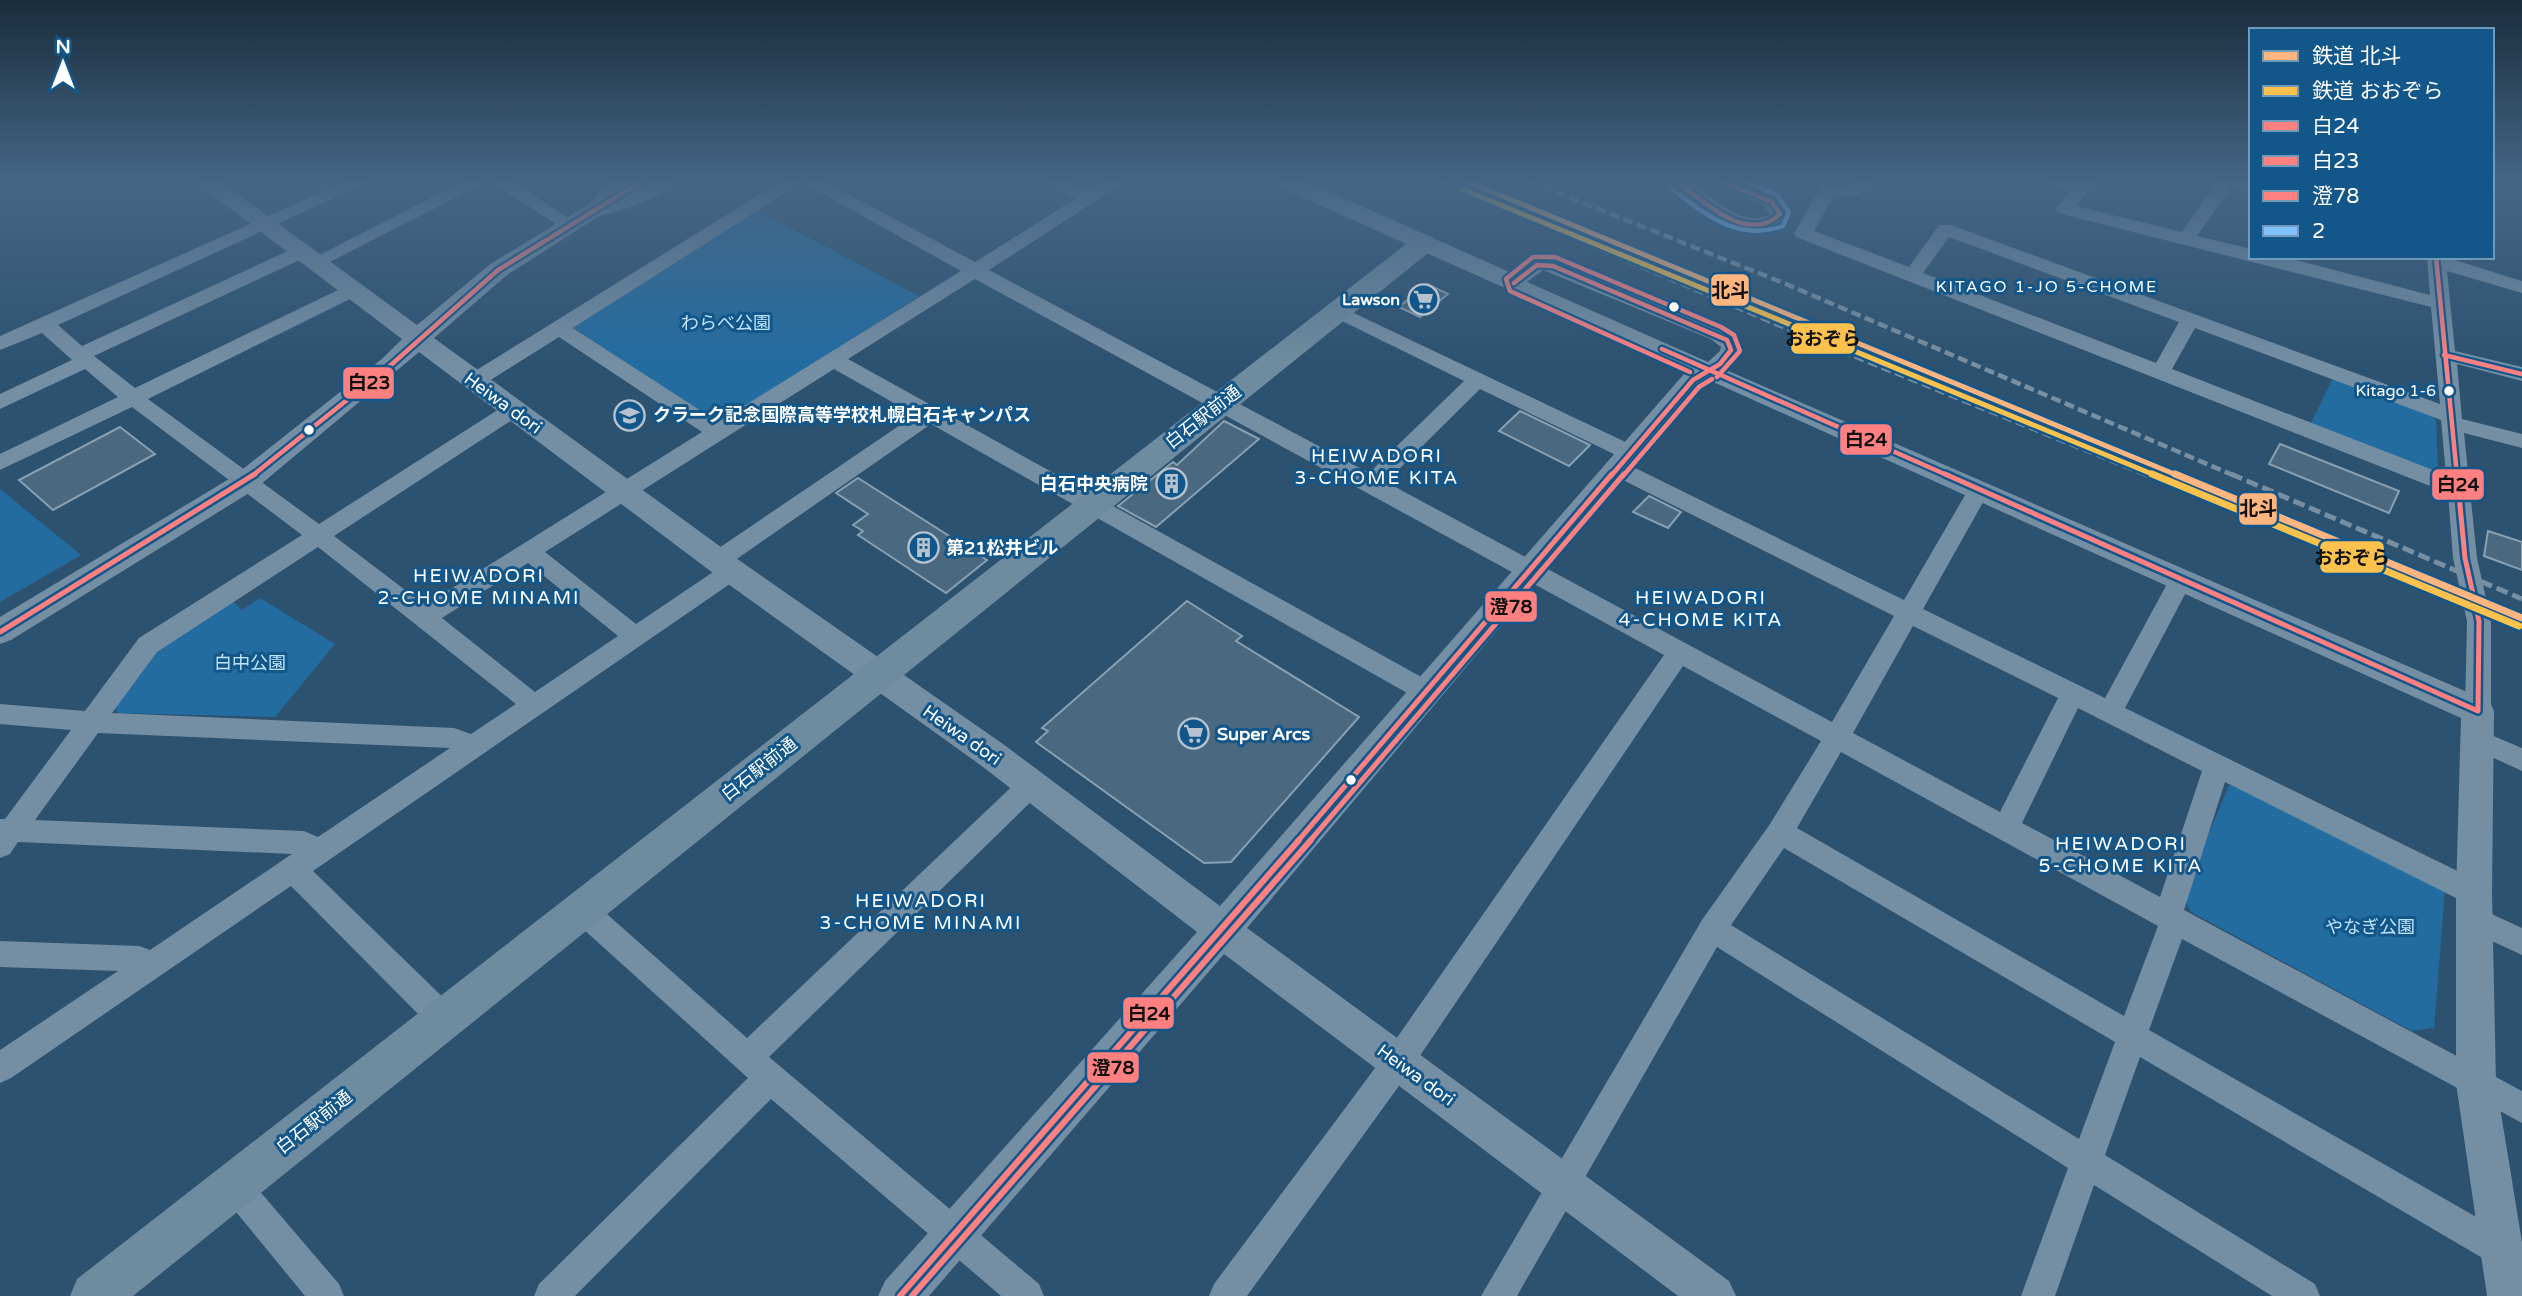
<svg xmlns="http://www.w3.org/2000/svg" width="2522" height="1296" font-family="'Varela Round','Noto Sans JP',sans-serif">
  <rect width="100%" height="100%" fill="#2d526f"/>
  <path fill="#236ca0" d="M755 209 919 296 719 424 574 328Z
    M2333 378 2431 415 2436 420 2438 471 2431 472 2310 425Z
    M0 489 81 555 0 602Z
    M260 598 335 644 275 717 118 713 114 706 156 650 231 599 242 610Z
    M2229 785H2242L2445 890 2434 1028 2412 1031 2191 912 2183 896Z"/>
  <path fill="#4a687f" stroke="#88a0b2" stroke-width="2" d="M1427 284 1448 294 1420 317 1399 307Z
    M1520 411 1590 445 1569 466 1499 431Z
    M1224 421 1259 439 1156 527 1118 506 1173 462 1177 465Z
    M120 427 155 454 53 510 19 480Z
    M2280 444 2399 491 2389 513 2269 464Z
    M858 478 987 560 946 593 858 535 863 531 853 525 868 514 836 493Z
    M1649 496 1681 512 1668 528 1633 512Z
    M2488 531 2522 542V570L2484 556Z
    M1187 601 1242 636 1236 641 1359 717 1231 862 1204 863 1036 742 1048 731 1042 728Z"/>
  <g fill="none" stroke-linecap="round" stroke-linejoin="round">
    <path fill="#748ea4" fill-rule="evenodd" d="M346 181H371L58 325 82 346 292 249H306L308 253 306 257 94 356 135 388 344 287H358L361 291 358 295 148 399 319 524 507 404H521L524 409 521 414 334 536 425 605 702 432 559 337 481 386H467L464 381 467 376 781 181H824L975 262 1075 199 1044 181H1067L1088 192 1104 181H1126L989 270 1369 473 1464 381 1330 315 1327 311 1337 305 1638 448 1641 453 1638 458H1622L1480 389 1386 482 1832 722 1894 616 1609 473 1606 468 1609 463H1625L1904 600 1971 485H1987L1990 490 1923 609 2105 698 2173 573 2181 570 2189 573 2193 579 2125 708 2484 884 2488 893 2484 902 2474 905 2464 902 2225 782 2184 910 2522 1091V1123L2182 939 2149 1030 2515 1239 2520 1251 2515 1263 2503 1268 2491 1263 2140 1057 2105 1155 2315 1284 2320 1296H2272L2094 1185 2055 1296H2021L2068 1168 1717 947 1517 1296H1481L1702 920 1770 824 1821 741 1683 666 1409 1072 1247 1296H1209L1214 1284 1387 1052 1664 655 975 279 848 359 1434 684 1438 691 1434 698 1425 701 1416 698 931 424 731 563 740 565 744 571 740 577 313 871 455 1009 459 1019 455 1029 444 1033 433 1029 291 886 11 1078 0 1083V1050L118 971 0 967V941L139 946 150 950 292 854 18 842 10 854 0 858V819H5L71 730 0 724V704L85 711 139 638 302 535 132 407 0 470V454L118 397 85 369 0 409V394L72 360 42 333 0 350V336ZM802 182 961 271 718 422 573 328ZM834 369 915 415 710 554 706 560 710 566 719 568 636 624 545 552ZM318 547 516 704 471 734 454 728 112 713 157 652ZM528 563 618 636 535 692 442 618ZM1913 626 2058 698 2000 812 1853 733ZM2078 708 2202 771 2160 897 2022 823ZM98 733 450 748 318 837 304 831 35 820ZM1841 752 2158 926 2124 1016 1797 828ZM1784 848 2115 1042 2079 1139 1731 925Z
      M464 181H488L320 267 313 269 304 263Z
      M490 181H512L580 226 571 231 565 230Z
      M607 181H625L611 200 656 181H679C667 195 604 220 587 216L584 212Z
      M1667 181C1674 181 1684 180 1690 183 1717 196 1737 229 1770 215L1765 206 1710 181C1741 181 1772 188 1789 214 1764 256 1689 207 1667 181Z
      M1854 181H1873L1860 195H1834L1814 231 1909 267 1939 225H1951L2440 404 2431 307 2058 213 2055 209 2069 192 2046 181H2096L2076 206 2182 232 2217 181H2250L2251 193 2231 187 2197 236 2251 249V257H2284L2430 295 2427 257H2445L2522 281V293L2447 271 2455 351 2522 367V381L2457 364 2462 419 2522 434V448L2464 433 2477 558 2491 621V711L2487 718 2478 721 2469 718 2465 711 2467 621 2453 558 2448 493 1796 237 1794 233 1822 185H1850ZM1949 237 2179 322 2156 363 1923 273ZM2195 328 2441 420 2446 475 2172 369Z
      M1544 258 1725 331 1738 341 1740 353 1717 376H1703L1507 287 1504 283C1515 270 1528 262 1544 258ZM1543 270 1711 339 1721 347 1720 351 1708 362 1527 282Z
      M2479 730 2522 748V771L2470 747 2466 740 2470 733Z
      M1032 773 1041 776 1045 784 1041 792 769 1057 1039 1284 1044 1296H1001L771 1099 575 1296H534L539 1284 748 1078 571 918 567 909 571 900 581 896 591 900 747 1038 1023 776Z
      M2474 906 2522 928V955L2464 928 2460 919 2464 910Z
      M234 1169 245 1174 339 1284 344 1296H305L223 1196 218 1185 223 1174Z"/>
    <path fill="#748ea4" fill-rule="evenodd" d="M194 181H220L417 325 489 265 626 181H654L507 275 434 338 743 563 1003 744 1220 906 1684 374 1710 363 2490 702 2494 711 2492 893 2496 1083 2522 1242V1296H2487L2456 1083V893L2461 718 1711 381 1702 386 1247 928 1729 1281 1736 1296H1678L1224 954 929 1296H878L885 1281 1197 932 979 764 721 579 419 352 254 490 11 640 0 644V617L234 476 383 358 402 339Z
      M1274 181H1305L1523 278 1526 283 1523 288H1505L1277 186Z"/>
    <path fill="#6f8b9f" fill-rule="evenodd" d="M1424 235 1433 237 1437 243 1433 249 133 1296H70L77 1279 1415 237Z"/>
    <path stroke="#778fa3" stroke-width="4.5" stroke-dasharray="10 4.5" stroke-linecap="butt" d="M1441 181 1790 330 2149 476
      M1529 181 1786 284 2235 476"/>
    <path stroke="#778fa3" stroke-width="5" stroke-dasharray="12 5" stroke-linecap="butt" d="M2145 474 2522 628
      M2231 474 2522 599"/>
    <defs>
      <path id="bus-1-far2" d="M2436 257 2457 476
        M1514 283 1537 265 1553 266 1727 340 1731 350 1720 364 1693 380 1611 476
        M1662 349 1949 476
        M2444 355 2522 374"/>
      <path id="bus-1-far1" d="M1945 474 2478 711
        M2457 474 2465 558 2479 621 2478 711
        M1297 842 1612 474"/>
      <path id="bus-1" d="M900 1296 1299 840"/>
      <path id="bus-2-far1" d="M1677 181C1703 202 1749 245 1780 214L1772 202 1720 181
        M252 476 392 364 498 270 642 181"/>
      <path id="bus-2" d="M0 632 255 474"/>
      <path id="bus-3-far2" d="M1690 372 1510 291 1506 279 1533 257H1555L1721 327 1734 335 1740 351 1717 377
        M1623 476 1699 387 1712 379"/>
      <path id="bus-3-far1" d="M1309 842 1624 474"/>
      <path id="bus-3" d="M912 1296 1311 840"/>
      <path id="bus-4" d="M1671 188C1706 215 1738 242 1783 226L1789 212 1777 195 1744 181"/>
    </defs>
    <use href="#bus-1-far2" stroke="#12568a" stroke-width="9"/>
    <use href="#bus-1-far1" stroke="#12568a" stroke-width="10"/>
    <use href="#bus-1" stroke="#12568a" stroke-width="11"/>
    <use href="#bus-2-far1" stroke="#12568a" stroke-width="9"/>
    <use href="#bus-2" stroke="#12568a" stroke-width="10"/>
    <use href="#bus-3-far2" stroke="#12568a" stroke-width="9"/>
    <use href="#bus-3-far1" stroke="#12568a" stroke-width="10"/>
    <use href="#bus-3" stroke="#12568a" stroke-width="11"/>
    <use href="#bus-4" stroke="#12568a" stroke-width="9"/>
    <use href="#bus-1-far2" stroke="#ff8080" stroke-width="4.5"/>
    <use href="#bus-1-far1" stroke="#ff8080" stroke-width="5"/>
    <use href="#bus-1" stroke="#ff8080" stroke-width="6"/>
    <use href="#bus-2-far1" stroke="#ff8080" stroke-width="4.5"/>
    <use href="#bus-2" stroke="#ff8080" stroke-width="5"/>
    <use href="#bus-3-far2" stroke="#ff8080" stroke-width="4.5"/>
    <use href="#bus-3-far1" stroke="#ff8080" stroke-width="5"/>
    <use href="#bus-3" stroke="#ff8080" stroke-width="6"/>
    <use href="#bus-4" stroke="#80c0ff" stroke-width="4.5"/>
    <defs>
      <path id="rail-1-far1" d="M1466 181 2179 476"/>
      <path id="rail-1" d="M2175 474 2522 618"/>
      <path id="rail-2-far1" d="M1462 189 2157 476"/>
      <path id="rail-2" d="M2152 474 2519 626"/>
    </defs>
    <use href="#rail-1-far1" stroke="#12568a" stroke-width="10"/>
    <use href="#rail-1" stroke="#12568a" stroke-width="12"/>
    <use href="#rail-2-far1" stroke="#12568a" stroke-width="10"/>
    <use href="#rail-2" stroke="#12568a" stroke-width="12"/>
    <use href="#rail-1-far1" stroke="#ffb580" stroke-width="5"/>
    <use href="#rail-1" stroke="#ffb580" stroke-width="7"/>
    <use href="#rail-2-far1" stroke="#fcc24d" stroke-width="5"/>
    <use href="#rail-2" stroke="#fcc24d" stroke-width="7"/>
  </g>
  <linearGradient id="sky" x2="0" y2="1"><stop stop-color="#192d3d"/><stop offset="0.5" stop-color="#466685"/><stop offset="1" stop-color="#466685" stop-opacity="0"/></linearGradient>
  <rect width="2522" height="363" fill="url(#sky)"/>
  <defs>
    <symbol id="supermarket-ring" viewBox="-11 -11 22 22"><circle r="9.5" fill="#12568a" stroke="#b6c2cd" stroke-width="1.5"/><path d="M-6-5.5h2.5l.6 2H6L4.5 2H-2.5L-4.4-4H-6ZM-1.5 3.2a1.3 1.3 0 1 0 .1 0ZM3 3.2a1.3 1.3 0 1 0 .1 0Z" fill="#b6c2cd"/></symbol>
    <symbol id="school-ring" viewBox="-11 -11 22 22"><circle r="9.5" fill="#12568a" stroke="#b6c2cd" stroke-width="1.5"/><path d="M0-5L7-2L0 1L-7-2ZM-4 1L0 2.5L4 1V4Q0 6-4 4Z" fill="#b6c2cd"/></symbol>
    <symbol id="building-ring" viewBox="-11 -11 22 22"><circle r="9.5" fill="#12568a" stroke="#b6c2cd" stroke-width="1.5"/><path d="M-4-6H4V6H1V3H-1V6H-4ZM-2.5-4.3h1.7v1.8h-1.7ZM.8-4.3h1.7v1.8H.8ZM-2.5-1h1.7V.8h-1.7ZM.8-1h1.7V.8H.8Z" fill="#b6c2cd"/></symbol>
  </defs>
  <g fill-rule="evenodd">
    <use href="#supermarket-ring" x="1406" y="282" width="35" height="35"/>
    <use href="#school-ring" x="612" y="398" width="35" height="35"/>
    <use href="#building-ring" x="1154" y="466" width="35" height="35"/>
    <use href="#building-ring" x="906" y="530" width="35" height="35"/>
    <use href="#supermarket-ring" x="1176" y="716" width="35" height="35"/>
  </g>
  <g fill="#fff" stroke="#12568a" stroke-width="2.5">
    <circle cx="1674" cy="307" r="6"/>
    <circle cx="2449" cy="391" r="6"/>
    <circle cx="309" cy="430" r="6"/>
    <circle cx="1351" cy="780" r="6"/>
  </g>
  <g text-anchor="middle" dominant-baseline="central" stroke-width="6" stroke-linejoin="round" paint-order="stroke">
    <g font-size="16" letter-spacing="2" fill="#fff" stroke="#12568a">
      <text x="2047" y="287">KITAGO 1-JO 5-CHOME</text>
    </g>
    <g font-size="16" font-weight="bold" fill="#fff" stroke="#12568a" text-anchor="end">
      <text x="1400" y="300">Lawson</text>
    </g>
    <g font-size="16" fill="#fff" stroke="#12568a" text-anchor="end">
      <text x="2436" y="391">Kitago 1-6</text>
    </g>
    <g font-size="18" fill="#bee3fc" stroke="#12568a">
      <text x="726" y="323">わらべ公園</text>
      <text x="250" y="663">白中公園</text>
      <text x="2370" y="927">やなぎ公園</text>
    </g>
    <g font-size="18" fill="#fff" stroke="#12568a">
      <text transform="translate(503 403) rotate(36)">Heiwa dori</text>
      <text transform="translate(1203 417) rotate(-38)">白石駅前通</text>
      <text transform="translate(962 735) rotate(35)">Heiwa dori</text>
      <text transform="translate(759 769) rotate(-38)">白石駅前通</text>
      <text transform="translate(1416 1075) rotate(36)">Heiwa dori</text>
      <text transform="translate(314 1122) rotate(-38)">白石駅前通</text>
    </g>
    <g font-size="18" font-weight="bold" fill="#fff" stroke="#12568a" text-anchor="start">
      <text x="653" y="415">クラーク記念国際高等学校札幌白石キャンパス</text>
      <text x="1148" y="484" text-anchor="end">白石中央病院</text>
      <text x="946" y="548">第21松井ビル</text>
      <text x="1217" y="734">Super Arcs</text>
    </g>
    <g font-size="19" letter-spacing="2" fill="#fff" stroke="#12568a">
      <text x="1377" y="456">HEIWADORI<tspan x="1377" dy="22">3-CHOME KITA</tspan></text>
      <text x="479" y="576">HEIWADORI<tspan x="479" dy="22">2-CHOME MINAMI</tspan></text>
      <text x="1701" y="598">HEIWADORI<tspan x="1701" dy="22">4-CHOME KITA</tspan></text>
      <text x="2121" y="844">HEIWADORI<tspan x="2121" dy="22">5-CHOME KITA</tspan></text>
      <text x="921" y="901">HEIWADORI<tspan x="921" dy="22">3-CHOME MINAMI</tspan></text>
    </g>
  </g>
  <g stroke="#12568a" stroke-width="2.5">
    <rect x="1710" y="273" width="40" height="34" rx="7" fill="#ffb580"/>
    <rect x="1790" y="322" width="66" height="33" rx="7" fill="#fcc24d"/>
    <rect x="342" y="366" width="53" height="34" rx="7" fill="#ff8080"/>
    <rect x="1839" y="423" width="54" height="33" rx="7" fill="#ff8080"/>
    <rect x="2431" y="468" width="54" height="33" rx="7" fill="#ff8080"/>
    <rect x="2238" y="492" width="40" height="34" rx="7" fill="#ffb580"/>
    <rect x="2319" y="540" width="66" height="34" rx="7" fill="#fcc24d"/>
    <rect x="1484" y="590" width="54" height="33" rx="7" fill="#ff8080"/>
    <rect x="1122" y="996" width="53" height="34" rx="7" fill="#ff8080"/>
    <rect x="1086" y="1051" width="54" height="33" rx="7" fill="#ff8080"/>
  </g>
  <g font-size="19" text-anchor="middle" font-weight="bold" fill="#111">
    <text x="1730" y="297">北斗</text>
    <text x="1823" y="345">おおぞら</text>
    <text x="369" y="389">白23</text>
    <text x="1866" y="446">白24</text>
    <text x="2458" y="491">白24</text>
    <text x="2258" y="515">北斗</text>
    <text x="2352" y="564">おおぞら</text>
    <text x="1511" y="613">澄78</text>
    <text x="1149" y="1020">白24</text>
    <text x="1113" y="1074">澄78</text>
  </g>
  <rect x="2249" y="28" width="245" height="231" fill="#12568a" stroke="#719ab9" stroke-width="2"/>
  <rect x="2263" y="51" width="35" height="10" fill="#ffb580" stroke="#719ab9" stroke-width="2"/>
  <text x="2312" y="63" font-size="21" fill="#ffffff">鉄道 北斗</text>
  <rect x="2263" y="86" width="35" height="10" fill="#fcc24d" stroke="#719ab9" stroke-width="2"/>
  <text x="2312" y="98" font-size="21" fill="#ffffff">鉄道 おおぞら</text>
  <rect x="2263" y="121" width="35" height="10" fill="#ff8080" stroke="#719ab9" stroke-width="2"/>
  <text x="2312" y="133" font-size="21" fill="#ffffff">白24</text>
  <rect x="2263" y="156" width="35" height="10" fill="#ff8080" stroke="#719ab9" stroke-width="2"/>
  <text x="2312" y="168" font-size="21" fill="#ffffff">白23</text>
  <rect x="2263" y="191" width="35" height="10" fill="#ff8080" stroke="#719ab9" stroke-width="2"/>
  <text x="2312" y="203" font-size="21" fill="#ffffff">澄78</text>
  <rect x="2263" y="226" width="35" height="10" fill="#80c0ff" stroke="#719ab9" stroke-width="2"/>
  <text x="2312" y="238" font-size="21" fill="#ffffff">2</text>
  <g transform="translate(63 63)" stroke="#12568a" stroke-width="5" paint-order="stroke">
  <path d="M0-5L12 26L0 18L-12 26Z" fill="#ffffff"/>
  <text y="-10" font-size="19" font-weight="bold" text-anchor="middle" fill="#ffffff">N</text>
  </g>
</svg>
